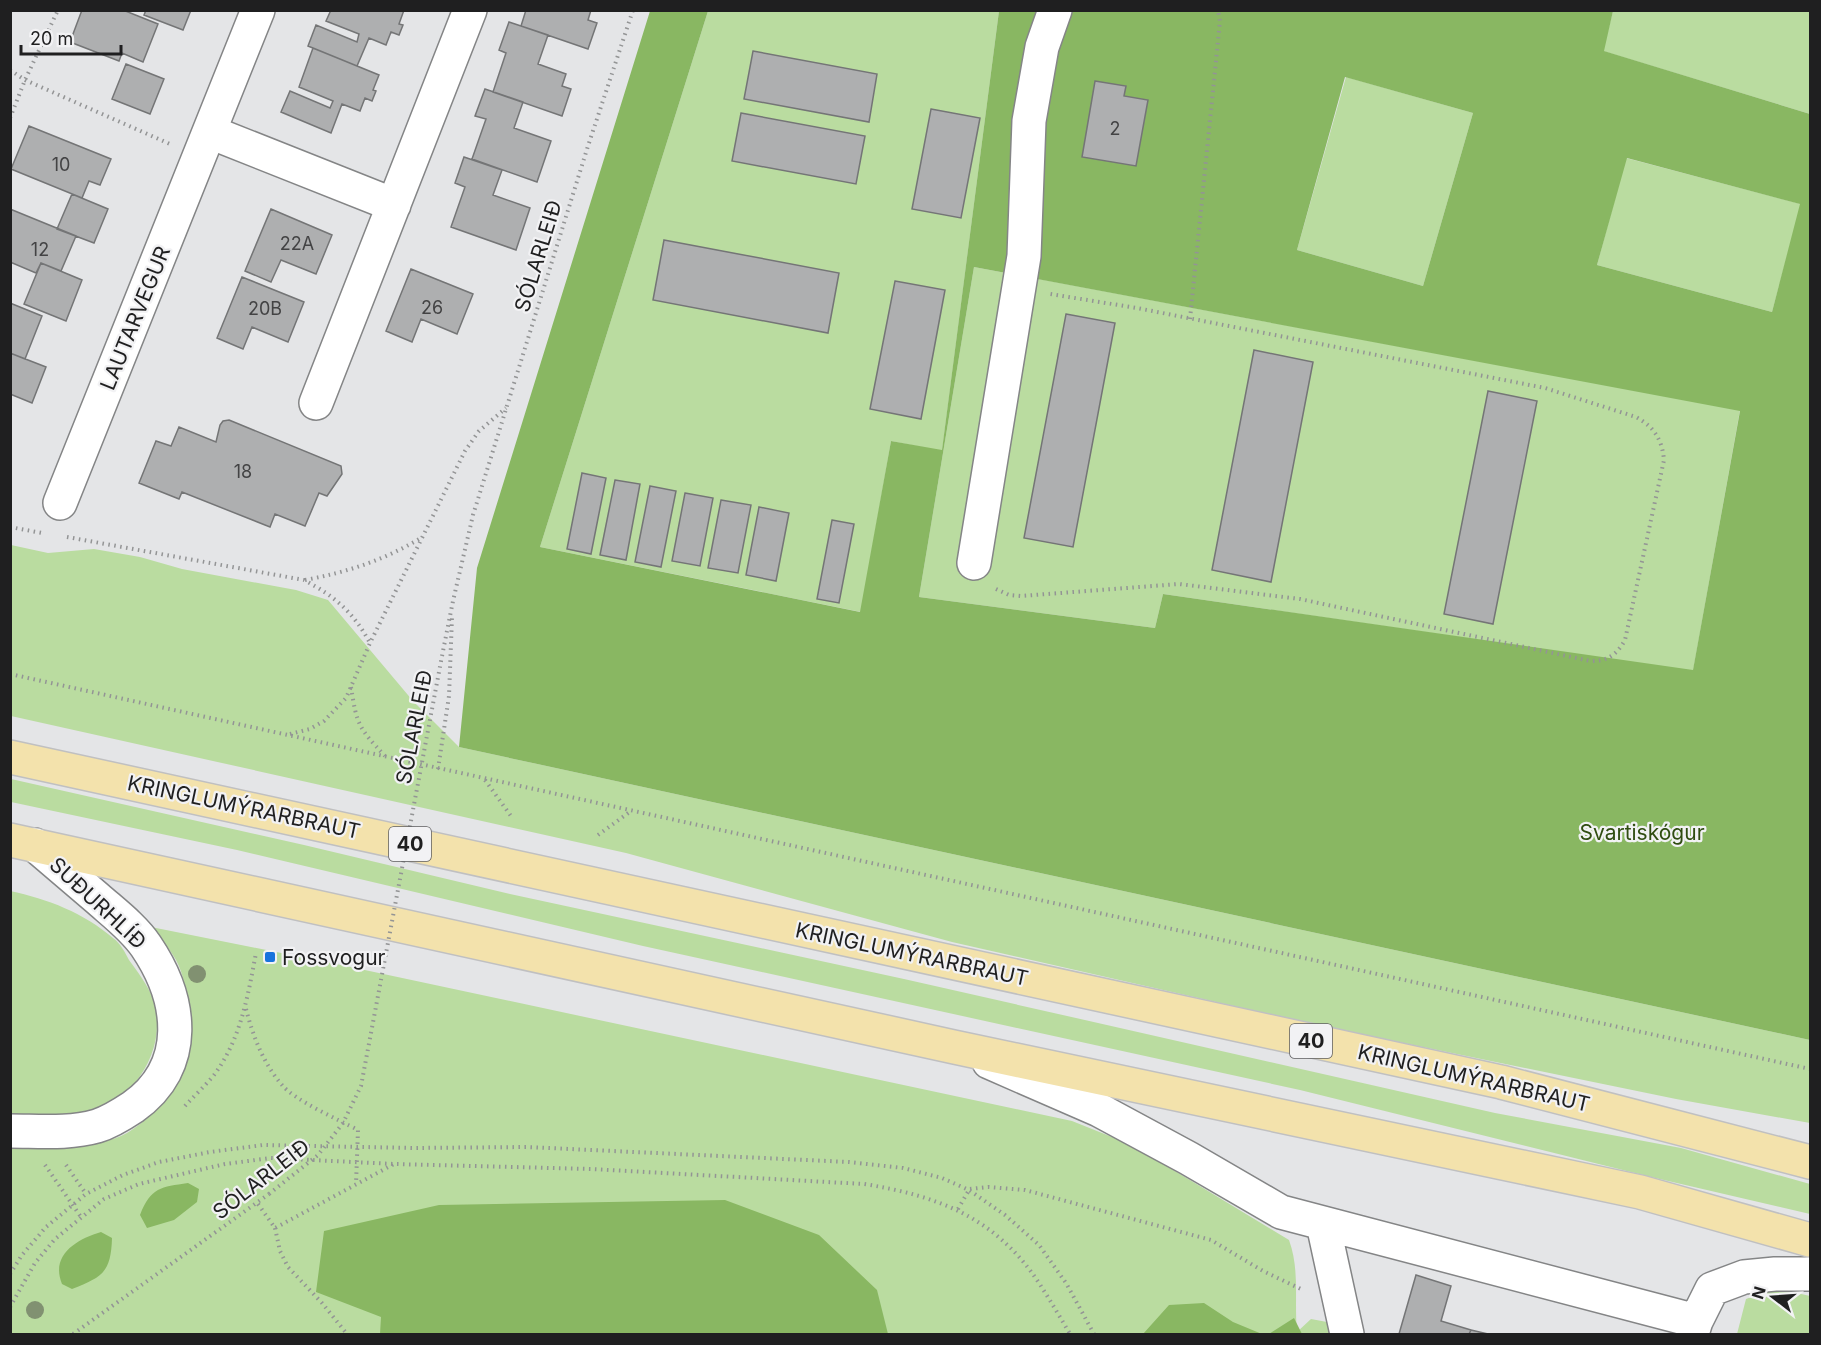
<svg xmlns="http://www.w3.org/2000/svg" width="1821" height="1345" font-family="Inter,sans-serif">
  <rect width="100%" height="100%" fill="#e4e5e7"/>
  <path fill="#badca0" d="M708 11H999L942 451 891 441 861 612 540 547Z
    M1613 11H1810V114L1603 51Z
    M1346 77 1473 113 1423 286 1297 250Z
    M1626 158 1801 204 1772 312 1597 265Z
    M974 267 1740 410 1693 671 1163 594 1155 628 919 597Z
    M11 545 48 553 94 549 140 557 182 569 296 590 328 600 413 701 459 747 1810 1040V1123L1676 1099 1321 1026 952 942 626 853 11 716Z
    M11 779 304 845 510 894 904 979 1495 1113 1681 1148 1810 1184V1214L1651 1177 1300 1090 643 946 237 850 11 802Z
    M10 891C48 899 84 913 113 938 120 943 125 952 129 960 137 971 148 985 153 999 163 1029 154 1060 134 1084 130 1088 126 1093 121 1096 84 1118 52 1118 11 1115Z
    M146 926 346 966 1072 1121 1132 1145 1289 1240C1300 1270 1294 1300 1297 1332L1311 1319 1327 1322 1330 1334H11V1141C46 1142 95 1151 127 1133 145 1122 173 1097 179 1076 181 1068 181 1058 182 1049 186 1019 191 988 176 960 168 946 158 936 146 926Z
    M1776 1288 1810 1296V1334H1737L1746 1299Z"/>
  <path fill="#89b762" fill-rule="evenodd" d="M650 11H708L540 547 860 612 891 441 942 450 999 11H1613L1604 51 1810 114V1040L459 747 477 568ZM1345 77 1473 113 1423 286 1297 250ZM1627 158 1800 204 1772 312 1597 265ZM974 267 1740 411 1693 670 1163 594 1155 628 919 597Z
    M188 1183 199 1189 197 1202 174 1220 147 1228 140 1215C151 1187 161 1187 188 1183Z
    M725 1200 819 1235 877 1290 888 1334H380L381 1317 316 1292 324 1231 439 1205Z
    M101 1232 112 1238C111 1273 102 1277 72 1289L62 1284C50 1255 77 1239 101 1232Z
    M1204 1303 1233 1322 1262 1334H1143L1169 1305Z
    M1294 1318 1302 1334H1269Z"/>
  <path fill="#aeafb0" stroke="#747576" stroke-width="1.5" d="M82 10H123L158 24 143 62 122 53 119 61 70 42Z
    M146 10H191L183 30 144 15Z
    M331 10H404L399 24 403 25 399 35 391 32 386 45 369 38 357 66 308 46 316 25 357 42 359 34 326 21Z
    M526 10H591L588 20 597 23 588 49 521 26Z
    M509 22 548 35 538 64 566 74 562 86 571 89 562 116 493 92 506 53 499 50Z
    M313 48 379 75 373 90 376 91 372 101 365 98 360 111 342 104 331 133 281 112 290 91 330 108 333 101 299 87Z
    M753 51 877 74 869 122 744 99Z
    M126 64 164 79 150 114 112 99Z
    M1095 81 1126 86 1124 96 1148 100 1136 166 1082 157Z
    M485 89 523 102 514 128 551 141 537 182 472 159 486 119 475 116Z
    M931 109 980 118 961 218 912 209Z
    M741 113 865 136 856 184 732 161Z
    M29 126 111 159 100 185 89 181 82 198 11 169Z
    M464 157 502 170 493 195 530 208 516 250 451 227 465 187 455 183Z
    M72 194 108 209 94 243 57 229Z
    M10 209 76 236 61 271 41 263 36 273 10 262Z
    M271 209 332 235 316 274 281 260 271 282 245 271Z
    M664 240 839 273 828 333 653 300Z
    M41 263 82 280 66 321 24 304Z
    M411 269 473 294 457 334 421 319 412 342 386 331Z
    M242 277 304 302 288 342 252 327 243 349 217 338Z
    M895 281 945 290 921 419 870 409Z
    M10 303 42 316 25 359 10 353Z
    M1066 314 1115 323 1073 547 1024 538Z
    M1254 350 1313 362 1271 582 1212 570Z
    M10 353 46 367 32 403 10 394Z
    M1488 391 1537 401 1493 624 1444 614Z
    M229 420 341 466 342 474 327 496 319 493 305 526 275 514 270 527 182 492 179 499 139 483 156 441 171 446 179 427 216 442 220 425 223 421Z
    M582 473 606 478 591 554 567 549Z
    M615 480 640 484 626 560 600 555Z
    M650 486 676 491 661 567 635 562Z
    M685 493 713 498 700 566 672 561Z
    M721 500 751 505 738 573 708 568Z
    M759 507 789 513 776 581 746 575Z
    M832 520 854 524 839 603 817 599Z
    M1416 1275 1451 1286 1441 1321 1471 1330 1469 1334H1399Z
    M1471 1330 1488 1334H1469Z"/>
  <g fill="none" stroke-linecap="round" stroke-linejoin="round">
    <defs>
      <path id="minor" d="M210 132 394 205
        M316 403 470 10
        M60 503 258 10
        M974 563 1024 256 1029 121 1042 47 1055 10
        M989 1062 1099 1110 1188 1158 1281 1212 1696 1321
        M10 1131C39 1131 69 1134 97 1126 110 1122 121 1115 133 1107 191 1066 182 999 146 946 134 928 114 913 97 898 77 881 56 863 35 845
        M1323 1224 1347 1334
        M1692 1334 1696 1321 1712 1289 1744 1277 1775 1274H1810"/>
      <path id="major" d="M10 757 1501 1082 1810 1162
        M10 840 954 1047 1640 1192 1810 1240"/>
    </defs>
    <use href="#minor" stroke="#848586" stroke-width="36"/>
    <use href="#major" stroke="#c0c0c1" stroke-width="36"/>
    <path stroke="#939495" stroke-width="4" stroke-dasharray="1.5 4.5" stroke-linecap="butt" d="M10 70 25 80 170 144
      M10 118 25 80 58 10
      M1190 319 1220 21 1218 10
      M10 527 42 533
      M67 537 304 580C336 597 353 612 370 643
      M305 580C348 572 384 560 421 538
      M996 589 1009 595 1021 596 1179 584 1300 599 1590 661C1607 661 1616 656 1625 640L1664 460C1662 439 1654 427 1636 417L1545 388 1137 308 1050 294
      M442 656 453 601 473 515 588 146 633 10
      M10 674 1810 1069
      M351 687C357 726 359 728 385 756
      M290 734 310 729 324 721 346 698 370 643 465 451 479 431 506 408
      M438 769 449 696 452 617
      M485 780 511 816
      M598 835 631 811
      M246 1009C253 1036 263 1063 282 1085 294 1100 339 1120 358 1130L356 1184
      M185 1106C194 1096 205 1086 214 1075 241 1039 248 995 256 953
      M45 1165 81 1217
      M66 1165 86 1194
      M970 1189 988 1187 1025 1190 1211 1240 1263 1271 1303 1290
      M258 1204 275 1228 394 1164
      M958 1209 969 1190
      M275 1228 280 1251 288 1267 322 1303 347 1334
      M10 1274 22 1255 46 1227 86 1194 123 1175 159 1162 210 1152 263 1145 413 1148 527 1147 849 1162 903 1168 942 1178 969 1190 1005 1215 1039 1245 1066 1283 1094 1334
      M10 1307 35 1263 55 1239 104 1199 139 1184 225 1164 271 1158 394 1164 591 1169 864 1184C939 1196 996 1218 1039 1283 1050 1300 1060 1317 1070 1334
      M73 1334 269 1194"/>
    <use href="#minor" stroke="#fff" stroke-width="33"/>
    <use href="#major" stroke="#f3e2ac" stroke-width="33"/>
    <path stroke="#939495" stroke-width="4" stroke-dasharray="1.5 4.5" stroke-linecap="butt" d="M269 1194 318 1155 343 1123 361 1086 442 656"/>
  </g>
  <g fill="#819171">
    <circle cx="197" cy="974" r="9"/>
    <circle cx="35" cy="1310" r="9"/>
  </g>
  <rect fill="#1873dd" stroke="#f2f2f4" stroke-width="2" x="264" y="951" width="12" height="12" rx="3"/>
  <g text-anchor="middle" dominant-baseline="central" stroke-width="4.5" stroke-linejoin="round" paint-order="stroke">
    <g font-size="18" fill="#434344">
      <text x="1115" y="128">2</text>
      <text x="61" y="164">10</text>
      <text x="297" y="243">22A</text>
      <text x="40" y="249">12</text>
      <text x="432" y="307">26</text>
      <text x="265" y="308">20B</text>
      <text x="243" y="471">18</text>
    </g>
    <g fill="#f2f2f4" stroke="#5e5e60" stroke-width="1.5">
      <rect x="389" y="827" width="42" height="34" rx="4.5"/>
      <rect x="1290" y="1024" width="42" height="34" rx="4.5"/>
    </g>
    <g font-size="20" font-weight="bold" fill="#1f1f20">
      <text x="410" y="844">40</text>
      <text x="1311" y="1041">40</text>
    </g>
    <g font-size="21" fill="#1f1f20" stroke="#f2f2f4">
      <text transform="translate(538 256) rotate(-73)">SÓLARLEIÐ</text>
      <text transform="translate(135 318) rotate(-68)">LAUTARVEGUR</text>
      <text transform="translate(414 727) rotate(-79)">SÓLARLEIÐ</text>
      <text transform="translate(244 807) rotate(12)">KRINGLUMÝRARBRAUT</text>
      <text transform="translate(98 903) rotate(43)">SUÐURHLÍÐ</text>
      <text transform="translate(912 954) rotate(12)">KRINGLUMÝRARBRAUT</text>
      <text transform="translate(1474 1078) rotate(13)">KRINGLUMÝRARBRAUT</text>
      <text transform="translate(261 1179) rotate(-38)">SÓLARLEIÐ</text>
    </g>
    <g font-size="21" fill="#304d11" stroke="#f2f2f4">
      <text x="1642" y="832">Svartiskógur</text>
    </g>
    <g font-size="21" fill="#1f1f20" stroke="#f2f2f4" text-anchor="start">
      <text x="282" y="957">Fossvogur</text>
    </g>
  </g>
  <rect width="1821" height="1345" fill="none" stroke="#1f1f20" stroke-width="24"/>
  <g transform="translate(1773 1297) rotate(287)" stroke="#f2f2f4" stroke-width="4.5" paint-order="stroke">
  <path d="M0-4.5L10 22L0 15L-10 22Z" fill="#1f1f20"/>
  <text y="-9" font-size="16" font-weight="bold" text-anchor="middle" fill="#1f1f20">N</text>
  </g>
  <path d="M21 45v9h100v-9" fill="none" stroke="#1f1f20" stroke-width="3"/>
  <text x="30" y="45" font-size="18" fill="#1f1f20" stroke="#f2f2f4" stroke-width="4.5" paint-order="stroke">20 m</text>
</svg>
